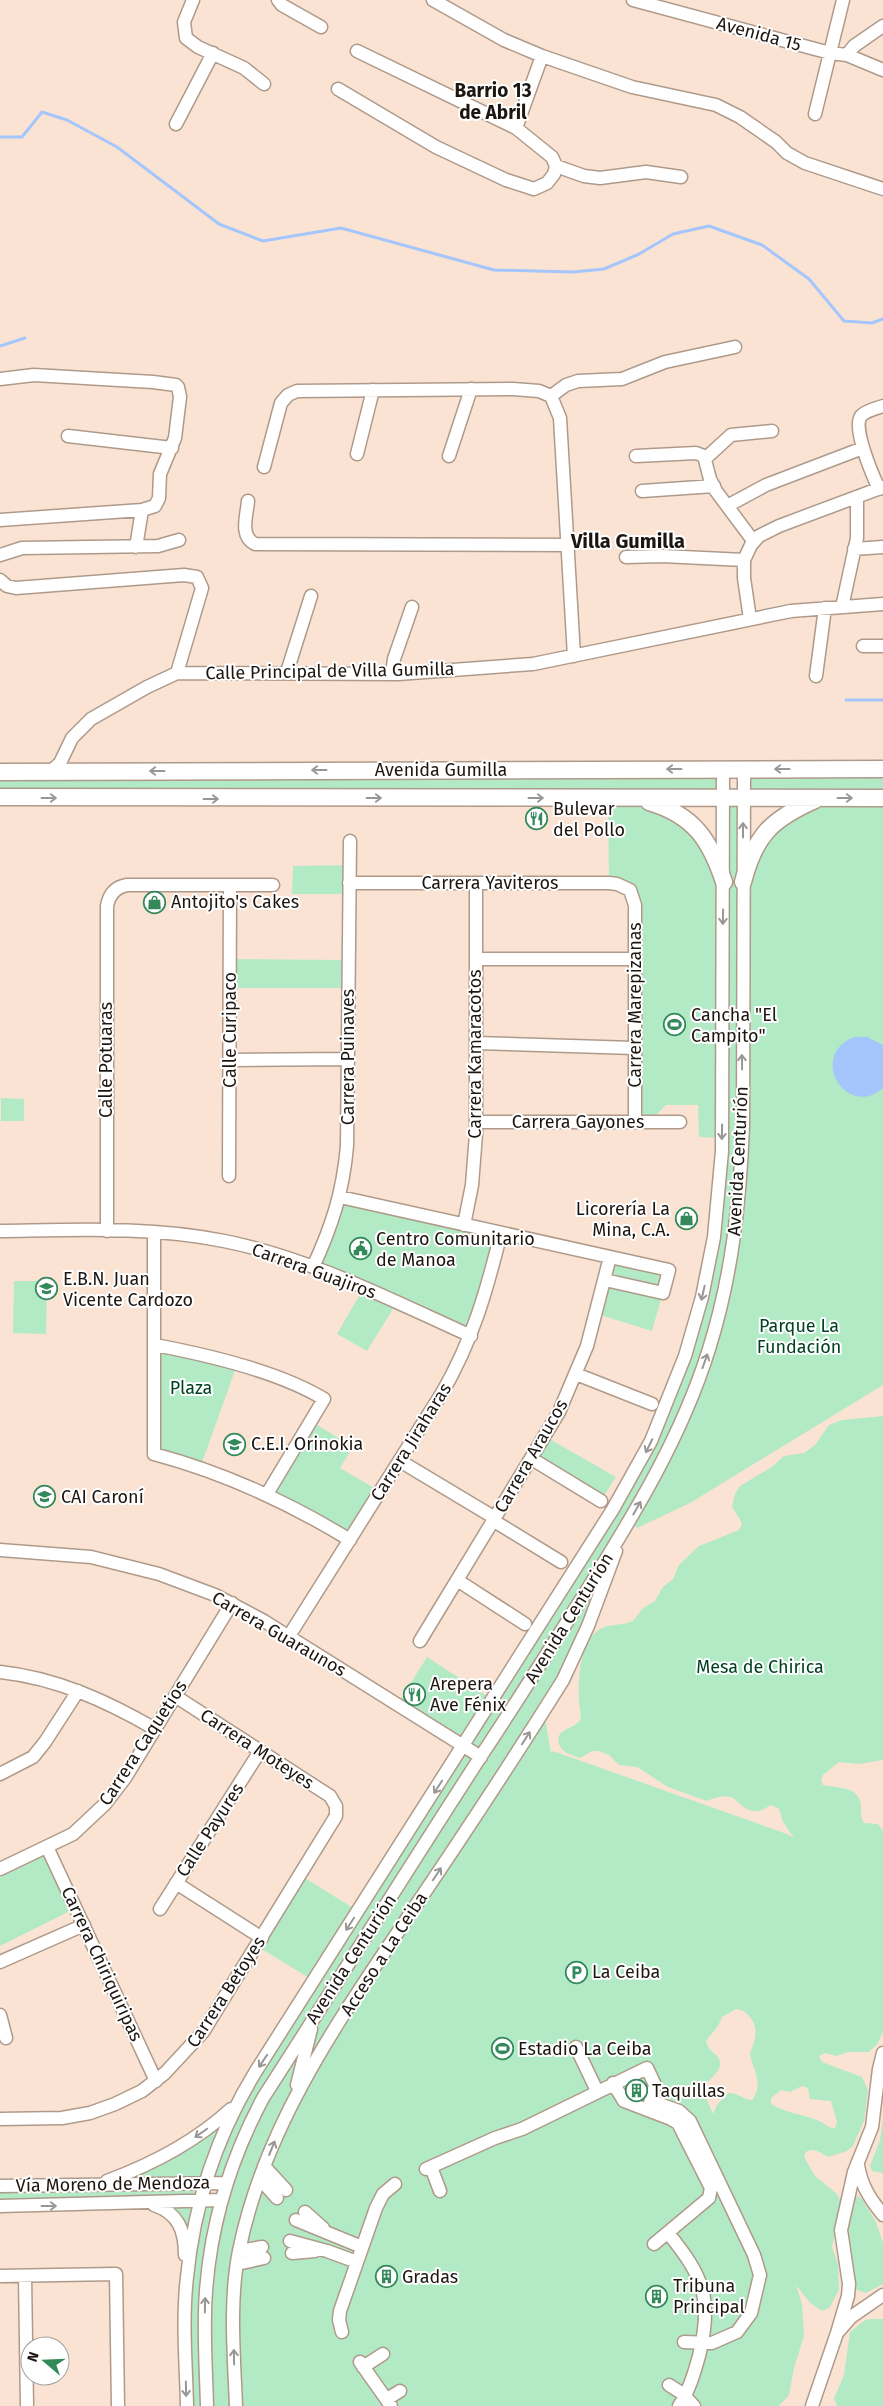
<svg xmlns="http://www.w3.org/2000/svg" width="883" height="2406" font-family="'Fira Sans',sans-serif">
  <rect width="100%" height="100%" fill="#fae3d3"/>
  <path fill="#b3eac6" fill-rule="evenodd" d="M722 771V797L0 796V774Z
    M745 771H883V796L744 797Z
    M723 798H744L752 854 801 806 883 798V1385L690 1503 637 1528 629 1522 544 1711 551 1753 553 1751 787 1834 794 1838 783 1822 779 1809 771 1805C767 1807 762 1811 757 1811 733 1811 742 1786 707 1801L668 1787 637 1767 619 1765 609 1755 599 1751H592L580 1758C572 1755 562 1753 559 1744 554 1729 575 1729 580 1720 582 1715 579 1707 579 1701 578 1681 579 1650 594 1634 605 1622 619 1627 633 1621L643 1608 655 1601 662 1588 673 1579 679 1565 699 1546 739 1530 742 1523 732 1507 735 1494 740 1486 773 1466 784 1456 804 1453 815 1445 829 1425 842 1420 883 1416V1760L859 1764 839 1762 823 1775 821 1781 823 1785C837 1788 861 1786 861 1807 861 1813 860 1817 864 1823L878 1824 883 1831V2032L878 2043 869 2052H849L836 2056 825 2053 819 2056 822 2062 862 2077 868 2090 864 2121 853 2146 847 2151 828 2157C820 2153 814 2147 806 2152L804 2157 815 2176 837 2194 841 2202 832 2247 838 2264 839 2290 829 2308 822 2311 810 2303 796 2285 802 2304 804 2336 794 2368 789 2395 779 2406H187L182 2229 149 2204 0 2206V2186L96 2184 148 2165 238 2102 314 1981 257 1946 300 1875 358 1911 637 1469 702 1297 722 1138 699 1137 698 1105H666L658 1113V1121H635V896L609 882 608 799H637L674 812 717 866ZM736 2009C740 2009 742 2010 746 2013 760 2025 756 2039 750 2053 752 2070 765 2082 752 2100 743 2100 738 2092 728 2093L717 2105 713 2114 700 2084 703 2086C711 2078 729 2066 715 2054 710 2050 708 2048 706 2041L718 2026 722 2017ZM802 2086 808 2088 810 2099 831 2101 837 2122 835 2128C827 2129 825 2122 817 2120 802 2114 786 2113 771 2104V2098L781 2090 790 2092ZM225 2183 221 2200 201 2201 206 2184Z
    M349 865 348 894H292L293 866Z
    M231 959 347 960V988H231Z
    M1 1098 24 1099V1121H1Z
    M340 1197 501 1233 471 1336 313 1267Z
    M610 1257 669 1270 652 1331 597 1314Z
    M14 1281H47L46 1334 13 1333Z
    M363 1289 396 1304 367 1351 337 1334Z
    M155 1345 237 1365 200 1468 154 1454Z
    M311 1421 353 1447 340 1468 381 1492 350 1540 267 1494Z
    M546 1437 616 1477 601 1500 533 1458Z
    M427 1657 493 1700 464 1745 398 1704Z
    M43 1855 70 1911 0 1946V1877Z
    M883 2117V2173L872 2171 870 2166 880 2140Z
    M857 2196 862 2199 876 2222 883 2243V2284L866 2293 854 2289 846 2231 854 2199Z
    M870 2319H883V2406H837L834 2398 844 2375 850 2332 865 2320Z"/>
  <path fill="#a5c6fc" d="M854 1037H867L883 1045V1088C847 1120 807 1056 854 1037Z"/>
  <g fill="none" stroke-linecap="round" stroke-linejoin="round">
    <path stroke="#a5c6fc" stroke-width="3" d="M0 137H22L42 112 67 120 117 147 219 224 263 241 341 228 494 270 573 272 604 269 639 254 673 234 709 226 762 245 809 279 844 321 872 323 883 319
      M0 346 25 338
      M846 700H883"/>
    <defs>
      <path id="minor" d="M193 0 184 22 186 38 198 47 244 68 264 84
        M278 0 282 5 321 27
        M433 0 504 40 542 56 632 87 716 105 740 117 776 142 787 153 805 163 883 189
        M633 0 830 53 847 55 883 70
        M847 55 854 46 883 26
        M338 89 436 147 506 180 534 189 547 183 554 174 556 166 552 157 516 128 357 51
        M815 114 843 0
        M176 124 213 53
        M516 128 542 56
        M556 166 584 176 600 178 646 172 681 177
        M0 379 34 375 153 382 176 385 178 387 180 397 175 438 160 474 159 498 155 506 142 510 0 520
        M551 396 566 385 578 381 622 379 665 362 735 347
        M68 436 172 448
        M357 454 373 390
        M449 456 471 389
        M636 456 696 453 704 456 710 479 716 491 754 542
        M706 458 731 435 772 431
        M264 467 281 403 288 395 297 391 513 389 539 391 551 396 560 418 574 656
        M879 489C873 476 852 428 861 416 865 411 877 408 883 406
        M642 491 714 486
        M248 501C247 515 239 536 255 544L568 545
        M727 506 766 485 863 448
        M136 547 142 510
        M854 549 883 547
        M0 555 22 548 158 546 179 540
        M626 557 662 556 744 560
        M0 580 7 586 16 588 184 575 197 577 202 588 177 673
        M842 607 857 538V497
        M750 619 744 578V560L751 545 759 536 779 526 883 487
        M863 646H883
        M287 672 311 596
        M392 674 394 659 412 607
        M816 676 825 608
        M50 772 60 763 72 738 91 719 147 687 177 673 398 674 533 664 791 611 883 604
        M349 883H609L617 884 630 890 635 905V1122
        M476 959H634
        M476 1043 634 1048
        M230 1060 348 1059
        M476 1122H680
        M229 1176 230 885
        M340 1197 669 1270 663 1293 605 1280
        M464 1225 472 1185 476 1134V883
        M0 1231C74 1230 151 1226 224 1241 310 1258 391 1300 471 1336
        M107 1231V906C109 895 115 887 127 885H273
        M154 1233V1454C225 1473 288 1502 350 1540
        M313 1267C332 1226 343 1192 347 1146L350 841
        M155 1345C208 1355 278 1371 324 1399L267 1494
        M576 1374 652 1404
        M532 1459 601 1501
        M400 1461 495 1518
        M494 1521 561 1562
        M0 1550 91 1557 159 1574 215 1595 264 1621 481 1757
        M457 1580 525 1624
        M289 1636 442 1393C473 1339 486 1293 501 1233
        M420 1641 559 1412 587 1346 610 1257
        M0 1672C56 1678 107 1701 155 1729
        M0 1774 33 1757 45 1742 78 1691
        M47 1847 156 2081
        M0 1869 73 1834 105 1804 125 1778 232 1603
        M176 1883 262 1938
        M160 1909 260 1751
        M0 1962 84 1925
        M0 2015 6 2038
        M576 2047 597 2091
        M613 2083 624 2101 671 2119 678 2123 711 2188 709 2198 654 2244
        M297 2085 311 2029
        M651 2101 679 2111 690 2121 754 2255 760 2275 751 2313 737 2332 712 2343 684 2342
        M0 2119 62 2118 90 2113 115 2104 142 2091 165 2073 203 2032 336 1816V1806L330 1796 175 1696
        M858 2165C861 2185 870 2199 883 2215
        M264 2166 286 2190
        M431 2167 440 2191
        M426 2169 495 2138 522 2129 647 2068 655 2085 648 2110
        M260 2179 277 2198
        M107 2181C153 2164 195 2142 231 2109
        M0 2186 226 2183
        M154 2205C178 2213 185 2230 185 2255
        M0 2206 221 2200
        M305 2212 323 2228
        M296 2220 362 2247
        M668 2233C704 2277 713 2300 699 2356 694 2374 689 2391 679 2406
        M290 2241 327 2251 357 2262
        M239 2251 262 2247
        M292 2253 315 2251
        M237 2264 264 2258
        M0 2276 116 2274 118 2406
        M25 2276 27 2406
        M342 2332 339 2320 340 2311 376 2208 383 2194 395 2184
        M837 2333 848 2296 849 2284 841 2230 854 2172 872 2127 879 2069 883 2053
        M360 2362 391 2406
        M363 2367 383 2354
        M669 2385 683 2394 694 2406
        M387 2399 400 2391
        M187 2406C186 2363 182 2320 187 2277 194 2204 218 2133 256 2071L613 1509 651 1441 685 1356 702 1297 714 1237 722 1151 723 769
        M207 2406C206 2368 203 2329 206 2291 211 2222 231 2158 263 2098 337 1983 409 1867 483 1753 519 1699 553 1644 587 1590 635 1513 682 1436 709 1349 732 1276 740 1202 743 1126L744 769
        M236 2406C234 2355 229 2301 239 2251 264 2126 339 2020 408 1917 461 1839 513 1760 563 1680L588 1626 616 1551
        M812 2406 837 2333 851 2317 883 2295"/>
      <path id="major" d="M0 772 883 769
        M0 797 883 798
        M649 802C694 815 710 840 724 882
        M743 882C755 835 772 819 815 800"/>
    </defs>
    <use href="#minor" stroke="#af9a8a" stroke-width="15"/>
    <use href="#major" stroke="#af9a8a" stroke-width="19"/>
    <use href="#minor" stroke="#fff" stroke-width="12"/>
    <use href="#major" stroke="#fff" stroke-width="16"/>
  </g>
  <defs><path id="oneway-shaft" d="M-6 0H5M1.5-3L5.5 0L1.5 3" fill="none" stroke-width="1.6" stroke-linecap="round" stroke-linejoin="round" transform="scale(1.25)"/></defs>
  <g stroke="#999693">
    <use href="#oneway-shaft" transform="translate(674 769) rotate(-180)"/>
    <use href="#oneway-shaft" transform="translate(782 769) rotate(-180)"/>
    <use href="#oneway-shaft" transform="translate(319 770) rotate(180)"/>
    <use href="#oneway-shaft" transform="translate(157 771) rotate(180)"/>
    <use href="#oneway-shaft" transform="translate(49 798)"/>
    <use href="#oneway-shaft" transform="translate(374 798)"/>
    <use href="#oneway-shaft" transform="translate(536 798)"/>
    <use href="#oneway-shaft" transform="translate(845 798)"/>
    <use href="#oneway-shaft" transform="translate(211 799)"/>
    <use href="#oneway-shaft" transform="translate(743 830) rotate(-90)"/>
    <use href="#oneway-shaft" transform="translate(723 917) rotate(91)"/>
    <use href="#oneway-shaft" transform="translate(742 1062) rotate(-91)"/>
    <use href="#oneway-shaft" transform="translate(722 1132) rotate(91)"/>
    <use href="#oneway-shaft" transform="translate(703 1293) rotate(103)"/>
    <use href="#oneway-shaft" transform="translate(705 1361) rotate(-70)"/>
    <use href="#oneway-shaft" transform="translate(649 1446) rotate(116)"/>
    <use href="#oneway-shaft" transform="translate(637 1508) rotate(-60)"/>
    <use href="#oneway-shaft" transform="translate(526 1738) rotate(-57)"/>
    <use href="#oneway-shaft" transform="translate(438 1787) rotate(123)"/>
    <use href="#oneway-shaft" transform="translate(437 1874) rotate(-56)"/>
    <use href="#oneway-shaft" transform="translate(350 1924) rotate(123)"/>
    <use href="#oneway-shaft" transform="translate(263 2061) rotate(124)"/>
    <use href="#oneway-shaft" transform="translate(201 2133) rotate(145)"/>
    <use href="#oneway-shaft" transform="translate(272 2148) rotate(-68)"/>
    <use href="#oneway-shaft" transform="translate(49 2206)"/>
    <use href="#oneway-shaft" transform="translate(205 2305) rotate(-89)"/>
    <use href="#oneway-shaft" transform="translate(234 2357) rotate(-91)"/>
    <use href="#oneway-shaft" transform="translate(186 2389) rotate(89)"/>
  </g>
  <defs>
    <symbol id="restaurant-ring" viewBox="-11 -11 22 22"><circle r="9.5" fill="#fff" stroke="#34895b" stroke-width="1.5"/><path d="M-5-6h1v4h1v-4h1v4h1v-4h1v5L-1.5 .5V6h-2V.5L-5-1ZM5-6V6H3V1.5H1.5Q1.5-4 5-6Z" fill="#34895b"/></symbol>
    <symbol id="shop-ring" viewBox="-11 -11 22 22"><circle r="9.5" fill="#fff" stroke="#34895b" stroke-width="1.5"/><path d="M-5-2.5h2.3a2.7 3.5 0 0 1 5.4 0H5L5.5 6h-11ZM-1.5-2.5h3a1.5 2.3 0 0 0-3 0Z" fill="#34895b"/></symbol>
    <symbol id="stadium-ring" viewBox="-11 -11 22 22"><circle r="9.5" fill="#fff" stroke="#34895b" stroke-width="1.5"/><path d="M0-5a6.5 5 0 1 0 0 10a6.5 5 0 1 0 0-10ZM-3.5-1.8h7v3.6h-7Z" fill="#34895b"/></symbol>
    <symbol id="civic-ring" viewBox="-11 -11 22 22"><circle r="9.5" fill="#fff" stroke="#34895b" stroke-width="1.5"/><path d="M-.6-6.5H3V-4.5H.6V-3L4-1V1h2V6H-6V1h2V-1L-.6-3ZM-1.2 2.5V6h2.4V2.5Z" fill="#34895b"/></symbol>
    <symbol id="school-ring" viewBox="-11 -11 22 22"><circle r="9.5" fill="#fff" stroke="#34895b" stroke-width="1.5"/><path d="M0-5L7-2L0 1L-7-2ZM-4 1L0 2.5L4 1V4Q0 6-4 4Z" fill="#34895b"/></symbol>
    <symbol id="university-ring" viewBox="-11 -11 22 22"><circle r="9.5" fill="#fff" stroke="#34895b" stroke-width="1.5"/><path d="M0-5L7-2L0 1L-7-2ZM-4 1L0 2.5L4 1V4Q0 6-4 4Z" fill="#34895b"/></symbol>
    <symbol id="parking-ring" viewBox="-11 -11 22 22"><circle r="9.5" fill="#fff" stroke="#34895b" stroke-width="1.5"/><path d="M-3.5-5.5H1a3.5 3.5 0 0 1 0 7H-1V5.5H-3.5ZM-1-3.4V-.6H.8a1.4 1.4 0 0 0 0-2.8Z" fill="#34895b"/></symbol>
    <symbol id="building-ring" viewBox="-11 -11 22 22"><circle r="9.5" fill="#fff" stroke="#34895b" stroke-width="1.5"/><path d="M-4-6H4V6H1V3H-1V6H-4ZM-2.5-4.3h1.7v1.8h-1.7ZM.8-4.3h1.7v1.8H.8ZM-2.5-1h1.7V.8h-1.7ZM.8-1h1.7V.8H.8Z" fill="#34895b"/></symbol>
  </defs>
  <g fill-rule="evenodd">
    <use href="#restaurant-ring" x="524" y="806" width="25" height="25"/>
    <use href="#shop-ring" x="142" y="890" width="25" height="25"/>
    <use href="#stadium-ring" x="662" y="1012" width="25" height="25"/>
    <use href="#shop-ring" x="674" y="1206" width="25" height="25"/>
    <use href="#civic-ring" x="348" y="1236" width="25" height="25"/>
    <use href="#school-ring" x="34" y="1276" width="25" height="25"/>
    <use href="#school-ring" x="222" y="1432" width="25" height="25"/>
    <use href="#university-ring" x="32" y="1484" width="25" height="25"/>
    <use href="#restaurant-ring" x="402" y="1682" width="25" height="25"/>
    <use href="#parking-ring" x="564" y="1960" width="25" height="25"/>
    <use href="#stadium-ring" x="490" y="2036" width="25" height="25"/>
    <use href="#building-ring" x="624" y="2078" width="25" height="25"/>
    <use href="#building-ring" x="374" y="2264" width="25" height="25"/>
    <use href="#building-ring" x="644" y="2284" width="25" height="25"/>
  </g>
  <g text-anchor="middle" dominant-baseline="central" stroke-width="4" stroke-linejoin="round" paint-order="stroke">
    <g font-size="18" fill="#1d1510" stroke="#fff">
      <text transform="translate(759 34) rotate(15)">Avenida 15</text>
      <text transform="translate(330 671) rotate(-1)">Calle Principal de Villa Gumilla</text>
      <text x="441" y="770">Avenida Gumilla</text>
      <text x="490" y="883">Carrera Yaviteros</text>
      <text transform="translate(635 1005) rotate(-90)">Carrera Marepizanas</text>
      <text transform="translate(230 1030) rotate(-90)">Calle Curipaco</text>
      <text transform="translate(475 1054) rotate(-90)">Carrera Kamaracotos</text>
      <text transform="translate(348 1057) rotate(-90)">Carrera Puinaves</text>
      <text transform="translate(106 1060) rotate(-90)">Calle Potuaras</text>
      <text x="578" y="1122">Carrera Gayones</text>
      <text transform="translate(738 1161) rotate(-87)">Avenida Centurión</text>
      <text transform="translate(314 1271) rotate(20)">Carrera Guajiros</text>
      <text transform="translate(411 1442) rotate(-58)">Carrera Jiraharas</text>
      <text transform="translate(531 1456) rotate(-60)">Carrera Araucos</text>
      <text transform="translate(569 1618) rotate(-58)">Avenida Centurión</text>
      <text transform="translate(279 1634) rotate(30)">Carrera Guaraunos</text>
      <text transform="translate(143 1743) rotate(-57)">Carrera Caquetios</text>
      <text transform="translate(257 1749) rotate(33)">Carrera Moteyes</text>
      <text transform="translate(210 1830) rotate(-57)">Calle Payures</text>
      <text transform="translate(384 1954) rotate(-57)">Acceso a La Ceiba</text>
      <text transform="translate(351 1959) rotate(-57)">Avenida Centurión</text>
      <text transform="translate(102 1964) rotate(65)">Carrera Chiriquiripas</text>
      <text transform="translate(226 1992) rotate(-57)">Carrera Betoyes</text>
      <text transform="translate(113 2184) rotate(-1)">Vía Moreno de Mendoza</text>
    </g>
    <g font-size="18" fill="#1d1510" stroke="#fff" text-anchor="start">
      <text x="553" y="809">Bulevar<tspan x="553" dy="21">del Pollo</tspan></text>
      <text x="171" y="902">Antojito's Cakes</text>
      <text x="691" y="1015">Cancha "El<tspan x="691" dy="21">Campito"</tspan></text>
      <text x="670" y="1209" text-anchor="end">Licorería La<tspan x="670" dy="21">Mina, C.A.</tspan></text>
      <text x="376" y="1239">Centro Comunitario<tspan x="376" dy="21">de Manoa</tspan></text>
      <text x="63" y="1279">E.B.N. Juan<tspan x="63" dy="21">Vicente Cardozo</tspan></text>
      <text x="251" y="1444">C.E.I. Orinokia</text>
      <text x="61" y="1497">CAI Caroní</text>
      <text x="430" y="1684">Arepera<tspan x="430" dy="21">Ave Fénix</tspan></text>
      <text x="592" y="1972">La Ceiba</text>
      <text x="518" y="2049">Estadio La Ceiba</text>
      <text x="652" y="2091">Taquillas</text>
      <text x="402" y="2277">Gradas</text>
      <text x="673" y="2286">Tribuna<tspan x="673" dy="21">Principal</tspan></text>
    </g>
    <g font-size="18" fill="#004123" stroke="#fff">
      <text x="799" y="1326">Parque La<tspan x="799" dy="21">Fundación</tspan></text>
      <text x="191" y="1388">Plaza</text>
      <text x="760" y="1667">Mesa de Chirica</text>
    </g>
    <g font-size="19" font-weight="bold" fill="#1d1510" stroke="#fff">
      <text x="493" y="90">Barrio 13<tspan x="493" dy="22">de Abril</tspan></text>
    </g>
    <g font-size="20" font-weight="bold" fill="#1d1510" stroke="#fff">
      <text x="628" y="541">Villa Gumilla</text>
    </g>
  </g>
  <g transform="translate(45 2361) rotate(289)"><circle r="24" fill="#ffffff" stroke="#a5a19f"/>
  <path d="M0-4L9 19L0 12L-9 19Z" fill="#34895b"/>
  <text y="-8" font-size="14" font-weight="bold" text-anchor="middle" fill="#1d1510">N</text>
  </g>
</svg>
